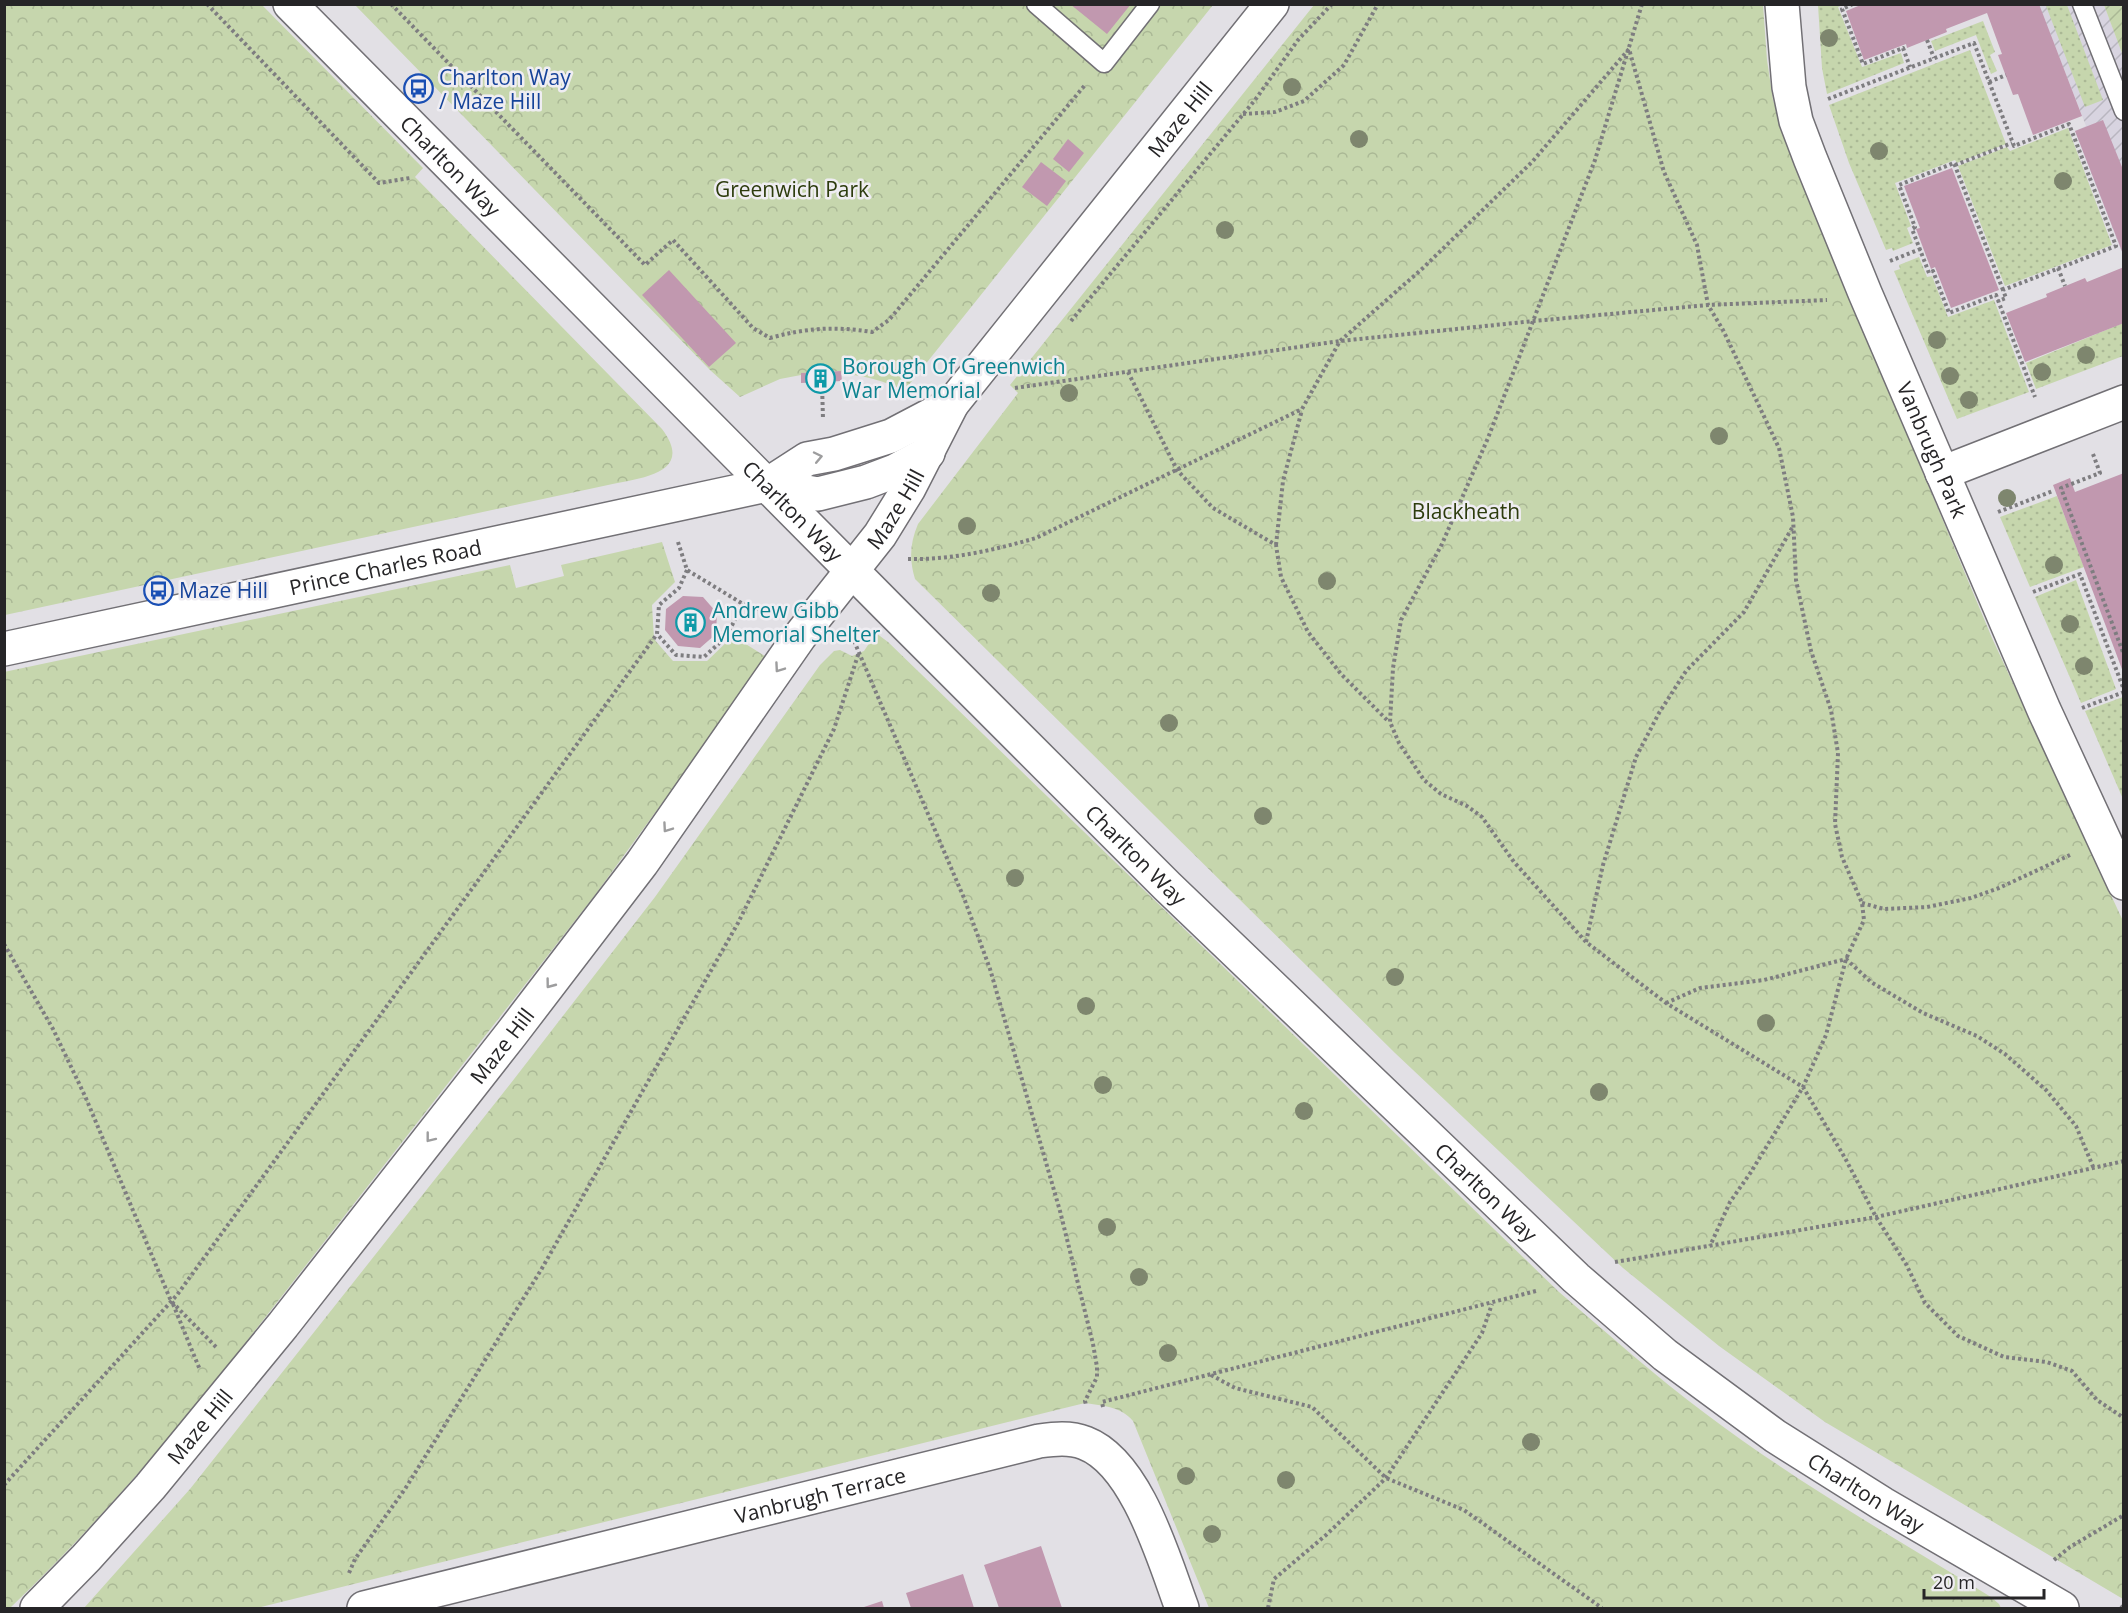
<svg xmlns="http://www.w3.org/2000/svg" width="2128" height="1613" font-family="'Open Sans',sans-serif">
  <defs>
    <pattern id="industrial-furrows" width="10" height="10" patternUnits="userSpaceOnUse" patternTransform="scale(1.5)"><rect width="10" height="10" fill="#d8d4e0"/><path d="M-1 1l2-2M0 10L10 0M9 11l2-2" fill="none" stroke="#b9b6c0"/></pattern>
    <pattern id="grass-dots" width="8" height="8" patternUnits="userSpaceOnUse" patternTransform="scale(1.5)"><rect width="8" height="8" fill="#c6d6ad"/><path d="M2 2h.1M6 6h.1" fill="none" stroke="#aab895" stroke-width="1.8" stroke-linecap="round"/></pattern>
    <pattern id="park-crowns" width="20" height="18" patternUnits="userSpaceOnUse" patternTransform="scale(1.5)"><rect width="20" height="18" fill="#c6d6ad"/><path d="M2 6a3 3 0 1 1 6 0M12 15a3 3 0 1 1 6 0" fill="none" stroke="#aab895"/></pattern>
    <pattern id="garden-furrows" width="10" height="10" patternUnits="userSpaceOnUse" patternTransform="scale(1.5)"><rect width="10" height="10" fill="#c6d6ad"/><path d="M-1 1l2-2M0 10L10 0M9 11l2-2" fill="none" stroke="#aab895"/></pattern>
  </defs>
  <rect width="100%" height="100%" fill="#e2e0e5"/>
  <path fill="url(#industrial-furrows)" d="M2039 5H2104L2123 56V255L2075 131 2086 126Z"/>
  <path fill="url(#grass-dots)" d="M1818 5H1843L1838 7 1862 67 1901 53 1904 63 1827 94 1822 68Z
    M2051 5H2067L2103 100 2085 107 2046 6Z
    M1983 21 1995 52 1990 55 1997 71 1991 74 1976 35 1935 51 1931 41Z
    M1970 50 2006 144 1957 163 1955 160 1895 183 1911 226 1907 228 1913 243 1893 251 1892 248 1886 250 1849 163 1829 105Z
    M2068 128 2112 245 2005 286 1958 166 2007 147 2010 151Z
    M1919 257 1927 277 1932 276 1948 317 1994 300 2029 392 1957 419 1894 271 1900 269 1899 265Z
    M2123 323V356L2036 389 2026 363Z
    M2057 496 2084 567 2030 587 2000 517Z
    M2076 580 2116 689 2081 703 2035 597Z
    M2123 697H2124L2123 799 2085 711Z"/>
  <path fill="url(#park-crowns)" d="M4 5H262L423 168 415 177 662 429C696 474 639 478 608 485L5 615Z
    M355 5H1213L904 391C885 381 864 375 842 374L841 371 802 373 801 375 780 379 740 397 710 370Z
    M1314 5H1763L1767 60 1773 100 1803 185 1992 638 2123 921V1599L1825 1422 1719 1346 1623 1268 1395 1053 915 579C909 559 910 543 918 524L1018 393 1010 385Z
    M662 542 675 582 652 605 654 639 673 661H707L733 636 768 658 595 895 200 1401C140 1473 78 1543 10 1608H4V672L510 565 516 588 564 576 561 565Z
    M876 633 888 642 1559 1292C1607 1333 1655 1376 1706 1414 1796 1482 1895 1538 1991 1597L1999 1604 2001 1608H1209L1133 1421C1120 1406 1103 1406 1085 1403L257 1608H84L190 1489 511 1083 655 897 820 665 834 651 840 650 852 656 864 651Z"/>
  <path fill="url(#garden-furrows)" d="M2104 5H2123V56Z"/>
  <path fill="#c198af" d="M1070 4H1131L1107 34Z
    M1863 4H2039L2082 116 2033 135 2018 94 2013 95 1998 55 2002 54 1987 13 1946 29 1947 32 1907 48 1906 44 1864 60 1846 11Z
    M2103 120 2124 172 2123 254 2075 131Z
    M1068 139 1084 153 1069 172 1053 159Z
    M1041 162 1066 181 1047 206 1022 187Z
    M1952 168 1999 290 1951 308 1935 267 1931 269 1916 229 1920 228 1904 186Z
    M2124 267V323L2025 362 2006 313 2047 297 2046 294 2085 278 2087 282Z
    M669 270 736 343 709 367 642 295Z
    M841 371 842 381 801 383V373Z
    M2124 473V672H2123L2053 485 2070 478 2075 492Z
    M683 596 703 597 717 613 716 634 700 648 678 646 665 630 666 609Z
    M1041 1546 1062 1608H999L984 1565Z
    M963 1574 974 1608H911L906 1593Z
    M882 1601 884 1608H861Z"/>
  <g fill="none" stroke-linecap="round" stroke-linejoin="round">
    <defs>
      <path id="lane" d="M1036 4 1104 63 1150 4
        M2082 4 2124 111"/>
      <g id="street">
        <path id="s1" d="M1782 4 1789 87 1796 121 1810 158 1865 293 1999 605 2044 710 2124 883"/>
        <path d="M1942 473 2124 402"/>
        <path id="s2" d="M364 1608 1039 1441C1054 1439 1070 1437 1085 1443 1137 1463 1164 1560 1182 1608"/>
      </g>
      <g id="secondary">
        <path id="s3" d="M290 4 889 608 1167 886 1576 1278 1665 1355 1775 1436 1883 1504 2062 1608"/>
        <path d="M767 485 818 494 866 482 895 471 928 453"/>
        <path id="s4" d="M4 649 767 485 807 459 834 454 891 436 952 404"/>
        <path id="s5" d="M37 1608 86 1558 150 1487 283 1325 512 1033 642 863 800 636 880 535 909 488 952 404 1272 4"/>
      </g>
    </defs>
    <use href="#lane" stroke="#727075" stroke-width="21"/>
    <use href="#street" stroke="#727075" stroke-width="36"/>
    <use href="#secondary" stroke="#727075" stroke-width="36"/>
    <path stroke="#7e7d80" stroke-width="4" stroke-dasharray="3 3" stroke-linecap="butt" d="M207 4 379 183 410 178
      M391 4 645 265 673 240 753 328 770 338C806 328 834 326 872 332L889 320 1085 85
      M1642 4 1595 160 1488 438 1442 544 1401 620 1393 668 1390 722 1399 743 1424 780 1441 794 1467 806 1482 817 1514 862 1586 942 1666 1003 1803 1087 1845 1158 1876 1217 1906 1264 1925 1303 1958 1336 2004 1357 2047 1362 2072 1371 2097 1400 2124 1418
      M1853 4 1842 9 1863 64 1903 48 1910 67
      M1927 40 1934 58
      M1989 82 2006 75
      M1828 99 1974 43 2014 146 2069 124 2116 246 2003 290 2006 298 1998 301
      M1243 114 1275 112 1304 101 1344 65 1378 4
      M1955 165 2012 143
      M1890 261 1923 248
      M2058 268 2065 286
      M2003 290 1954 163 1899 185 1915 227 1912 229 1929 273 1933 271 1949 313 1996 295 2035 397
      M1071 321 1255 100 1298 40 1332 4
      M1128 372 1177 470 1213 508 1276 545 1281 577 1308 632 1341 674 1389 722
      M822 384 823 419
      M1015 388 1340 341 1534 321 1708 305 1827 300
      M2093 454 2100 473 2061 488 2124 655
      M1998 512 2053 491
      M678 542 687 570 743 604 771 613
      M1276 545 1283 481 1302 410
      M908 559C952 560 994 550 1036 538L1302 409 1340 341 1423 268 1532 162 1629 49 1664 172 1697 245 1708 305 1723 330 1779 448 1793 517 1796 580 1811 651 1831 710 1838 753 1835 824 1842 857 1862 903 1864 920 1846 959 1826 1035 1803 1087 1751 1172 1730 1202 1710 1246
      M687 570 679 588 659 605 657 634 676 655 704 657 726 637 743 604
      M2033 592 2080 574 2124 690
      M854 641 964 898 990 969 1060 1211 1093 1344 1097 1367V1377L1085 1401 1086 1405
      M2082 708 2124 692
      M1862 903 1884 909 1927 907 1971 898 1999 888 2070 855
      M1586 942 1603 865 1636 757 1659 713 1686 671 1744 612 1792 528
      M4 944 53 1029 85 1096 171 1301 216 1347
      M1666 1003 1700 988 1764 980 1846 959 1871 982 1923 1013 1977 1036 2005 1054 2046 1090 2076 1126 2094 1169
      M1615 1262 1876 1217 2124 1161
      M173 1304 200 1370
      M1211 1375 1235 1388 1312 1407 1386 1478 1464 1510 1602 1608
      M1103 1407 1102 1402 1536 1291
      M4 1485 177 1295 657 634
      M2054 1560 2070 1547 2124 1515
      M349 1573 355 1559 405 1489 541 1270 738 923 834 729 859 652
      M1268 1608 1274 1579 1326 1535 1386 1478 1482 1333 1492 1304
      M2121 1608 2124 1605"/>
    <use href="#lane" stroke="#fff" stroke-width="18"/>
    <use href="#street" stroke="#fff" stroke-width="33"/>
    <use href="#secondary" stroke="#fff" stroke-width="33"/>
  </g>
  <g fill="#7e866e">
    <circle cx="1829" cy="38" r="9"/>
    <circle cx="1292" cy="87" r="9"/>
    <circle cx="1359" cy="139" r="9"/>
    <circle cx="1879" cy="151" r="9"/>
    <circle cx="2063" cy="181" r="9"/>
    <circle cx="1225" cy="230" r="9"/>
    <circle cx="1937" cy="340" r="9"/>
    <circle cx="2086" cy="355" r="9"/>
    <circle cx="2042" cy="372" r="9"/>
    <circle cx="1950" cy="376" r="9"/>
    <circle cx="1069" cy="393" r="9"/>
    <circle cx="1969" cy="400" r="9"/>
    <circle cx="1719" cy="436" r="9"/>
    <circle cx="2007" cy="498" r="9"/>
    <circle cx="967" cy="526" r="9"/>
    <circle cx="2054" cy="565" r="9"/>
    <circle cx="1327" cy="581" r="9"/>
    <circle cx="991" cy="593" r="9"/>
    <circle cx="2070" cy="624" r="9"/>
    <circle cx="2084" cy="666" r="9"/>
    <circle cx="1169" cy="723" r="9"/>
    <circle cx="1263" cy="816" r="9"/>
    <circle cx="1015" cy="878" r="9"/>
    <circle cx="1395" cy="977" r="9"/>
    <circle cx="1086" cy="1006" r="9"/>
    <circle cx="1766" cy="1023" r="9"/>
    <circle cx="1103" cy="1085" r="9"/>
    <circle cx="1599" cy="1092" r="9"/>
    <circle cx="1304" cy="1111" r="9"/>
    <circle cx="1107" cy="1227" r="9"/>
    <circle cx="1139" cy="1277" r="9"/>
    <circle cx="1168" cy="1353" r="9"/>
    <circle cx="1531" cy="1442" r="9"/>
    <circle cx="1186" cy="1476" r="9"/>
    <circle cx="1286" cy="1480" r="9"/>
    <circle cx="1212" cy="1534" r="9"/>
  </g>
  <defs><path id="oneway-chevron" d="M-2-3.5L2.5 0L-2 3.5" fill="none" stroke-width="1.6" stroke-linecap="round" stroke-linejoin="round" transform="scale(1.5)"/></defs>
  <g stroke="#9d9d9e">
    <use href="#oneway-chevron" transform="translate(818 457) rotate(-12)"/>
    <use href="#oneway-chevron" transform="translate(779 668) rotate(125)"/>
    <use href="#oneway-chevron" transform="translate(667 828) rotate(125)"/>
    <use href="#oneway-chevron" transform="translate(550 984) rotate(127)"/>
    <use href="#oneway-chevron" transform="translate(430 1138) rotate(128)"/>
  </g>
  <defs>
    <symbol id="bus-ring" viewBox="-11 -11 22 22"><circle r="9.5" fill="#efedf2" stroke="#1a4fb4" stroke-width="1.5"/><path d="M-5-6H5V4H4V6H2V4H-2V6H-4V4H-5ZM-3.5-4V0h7V-4ZM-3.5 1.2v1.5H-2V1.2ZM2 1.2v1.5H3.5V1.2Z" fill="#1a4fb4"/></symbol>
    <symbol id="building-ring" viewBox="-11 -11 22 22"><circle r="9.5" fill="#efedf2" stroke="#0f9aa8" stroke-width="1.5"/><path d="M-4-6H4V6H1V3H-1V6H-4ZM-2.5-4.3h1.7v1.8h-1.7ZM.8-4.3h1.7v1.8H.8ZM-2.5-1h1.7V.8h-1.7ZM.8-1h1.7V.8H.8Z" fill="#0f9aa8"/></symbol>
  </defs>
  <g fill-rule="evenodd">
    <use href="#bus-ring" x="402" y="72" width="33" height="33"/>
    <use href="#building-ring" x="804" y="362" width="33" height="33"/>
    <use href="#bus-ring" x="142" y="574" width="33" height="33"/>
    <use href="#building-ring" x="674" y="606" width="33" height="33"/>
  </g>
  <g text-anchor="middle" dominant-baseline="central" stroke-width="5" stroke-linejoin="round" paint-order="stroke">
    <g font-size="21" fill="#164399" stroke="#efedf2" text-anchor="start">
      <text x="439" y="77">Charlton Way<tspan x="439" dy="24">/ Maze Hill</tspan></text>
      <text x="179" y="590">Maze Hill</text>
    </g>
    <g font-size="21" fill="#262527" stroke="#efedf2">
      <text stroke="none"><textPath href="#s5" startOffset="1880">Maze Hill</textPath></text>
      <text stroke="none"><textPath href="#s3" startOffset="228">Charlton Way</textPath></text>
      <text stroke="none"><textPath href="#s1" startOffset="474">Vanbrugh Park</textPath></text>
      <text stroke="none"><textPath href="#s5" startOffset="1396">Maze Hill</textPath></text>
      <text stroke="none"><textPath href="#s3" startOffset="714">Charlton Way</textPath></text>
      <text stroke="none"><textPath href="#s4" startOffset="390">Prince Charles Road</textPath></text>
      <text stroke="none"><textPath href="#s3" startOffset="1200">Charlton Way</textPath></text>
      <text stroke="none"><textPath href="#s5" startOffset="730">Maze Hill</textPath></text>
      <text stroke="none"><textPath href="#s3" startOffset="1686">Charlton Way</textPath></text>
      <text stroke="none"><textPath href="#s5" startOffset="244">Maze Hill</textPath></text>
      <text stroke="none"><textPath href="#s3" startOffset="2172">Charlton Way</textPath></text>
      <text stroke="none"><textPath href="#s2" startOffset="470">Vanbrugh Terrace</textPath></text>
    </g>
    <g font-size="21" fill="#2d3c0d" stroke="#efedf2">
      <text x="792" y="189">Greenwich Park</text>
      <text x="1466" y="511">Blackheath</text>
    </g>
    <g font-size="21" fill="#0d838f" stroke="#efedf2" text-anchor="start">
      <text x="842" y="366">Borough Of Greenwich<tspan x="842" dy="24">War Memorial</tspan></text>
      <text x="712" y="610">Andrew Gibb<tspan x="712" dy="24">Memorial Shelter</tspan></text>
    </g>
  </g>
  <rect width="2128" height="1613" fill="none" stroke="#262527" stroke-width="12"/>
  <path d="M1924 1589v9h120v-9" fill="none" stroke="#262527" stroke-width="3"/>
  <text x="1933" y="1589" font-size="18" fill="#262527" stroke="#efedf2" stroke-width="4.5" paint-order="stroke">20 m</text>
</svg>
